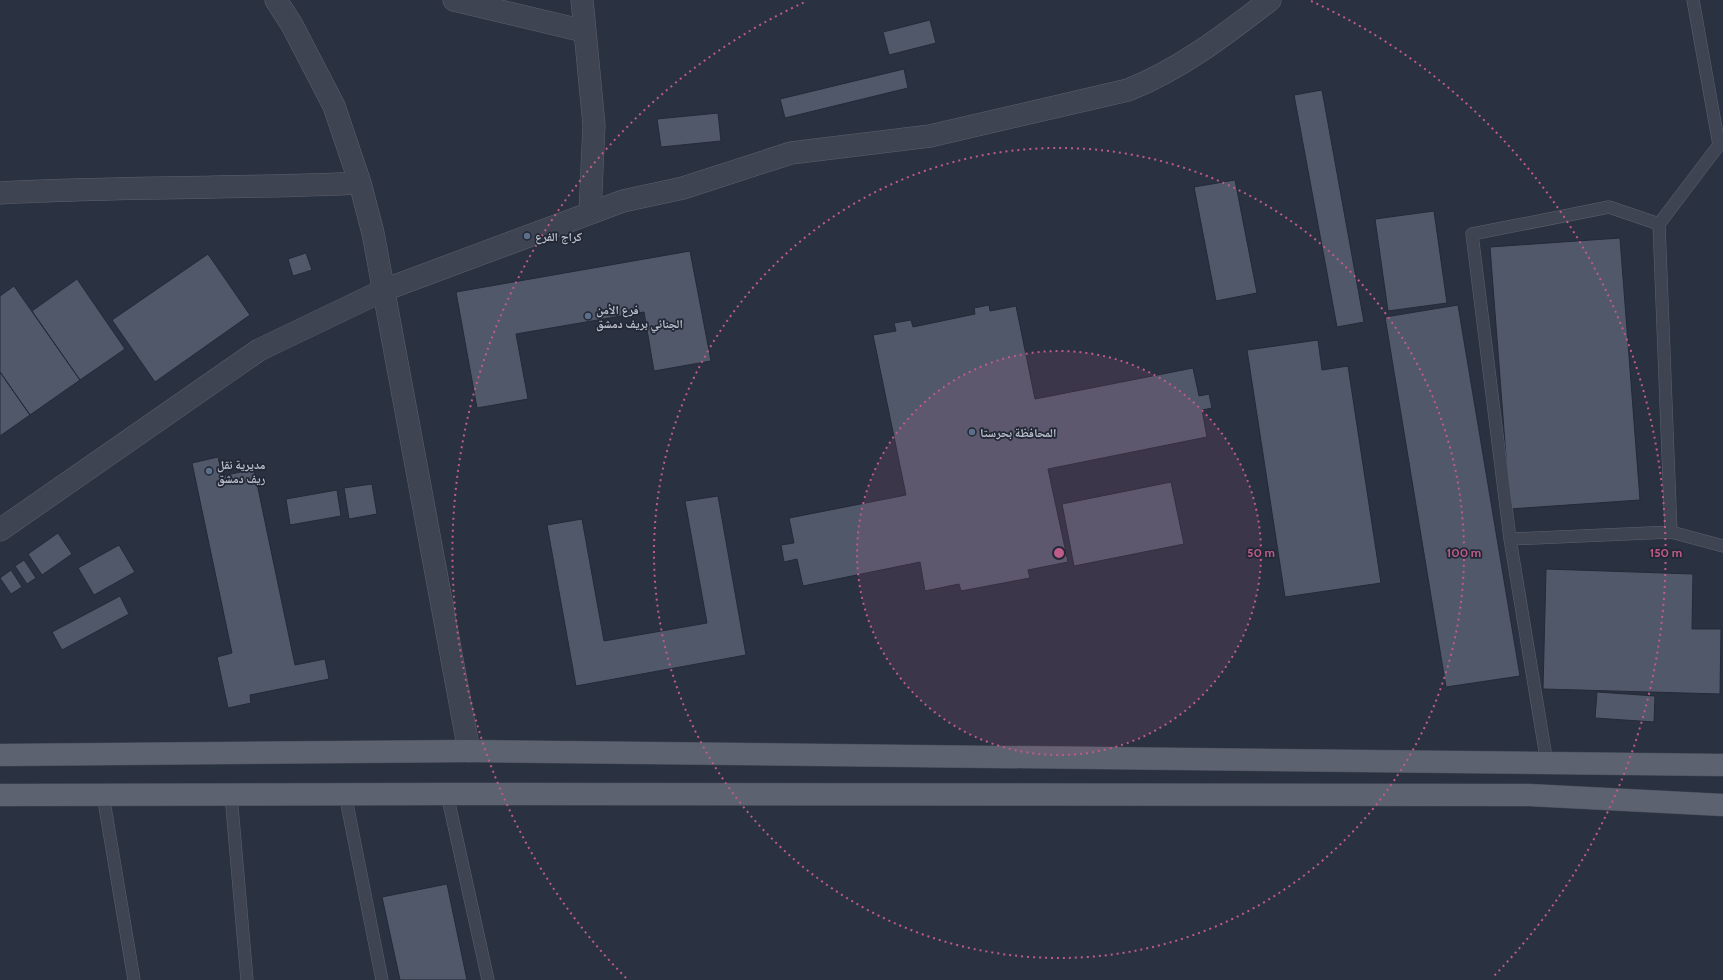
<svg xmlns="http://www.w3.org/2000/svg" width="1723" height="980" font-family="Cabin,'Noto Naskh Arabic',sans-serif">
  <rect width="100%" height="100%" fill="#2a3140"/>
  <path fill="#505869" stroke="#242a38" d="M930 20 936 43 889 55 883 32Z
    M904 69 908 88 785 118 780 99Z
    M1322 90 1364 322 1337 327 1294 95Z
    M718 113 721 141 661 147 657 119Z
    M1235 180 1257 293 1216 301 1194 187Z
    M1434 211 1447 303 1388 311 1375 219Z
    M1620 238 1640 500 1510 509 1490 247Z
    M690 251 711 361 654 371 644 312 516 334 528 399 477 408 456 292Z
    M306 253 312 270 293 276 288 259Z
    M208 254 250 315 155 382 112 320Z
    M77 279 125 349 80 380 32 311Z
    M14 286 80 380 30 415 0 372V296Z
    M989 305 990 311 1016 306 1035 399 1193 368 1199 396 1209 394 1212 408 1202 410 1207 437 1048 469 1068 562 1028 570 1030 578 961 591 959 584 925 591 920 562 803 586 797 559 784 562 781 545 794 543 789 518 906 495 873 335 896 331 894 323 911 320 913 327 975 314 974 308Z
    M1458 305 1520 676 1446 687 1385 317Z
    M1318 340 1322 370 1348 366 1381 583 1285 597 1247 350Z
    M0 372 30 415 0 436Z
    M218 457 222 476 254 469 295 665 325 659 329 679 250 695 251 703 228 708 217 657 232 653 192 463Z
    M1171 482 1184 544 1074 566 1062 504Z
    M372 484 377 514 349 519 344 488Z
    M337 490 341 516 290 525 286 499Z
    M718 496 746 655 576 686 547 525 582 519 604 641 707 623 685 501Z
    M58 533 72 554 42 575 28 554Z
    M119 545 135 572 94 595 78 568Z
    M24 560 36 578 27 584 15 566Z
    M1546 569 1693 574 1692 629H1721L1720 694 1543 689Z
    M11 570 22 587 11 594 0 578Z
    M120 596 129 614 62 650 52 632Z
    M1597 692 1655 696 1654 722 1595 718Z
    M447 884 467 980H400L382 897Z"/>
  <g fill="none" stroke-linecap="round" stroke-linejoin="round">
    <defs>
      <path id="lane" d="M1671 532 1659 224 1719 145 1693 0
        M1510 539 1472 234 1609 207 1659 224
        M1547 763 1510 539 1671 532 1723 546
        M345 794 382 980
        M447 794 488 980
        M103 795 134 980
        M231 795 247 980"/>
      <path id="street" d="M276 0 292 25 334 106 360 183 373 233 469 751
        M454 0 584 31
        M582 0 594 125 590 213
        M0 193C120 186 240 189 360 183
        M0 530 259 350 384 290 623 201 683 188 791 153 930 136 1128 90C1181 69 1226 34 1270 0"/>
      <path id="primary" d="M0 755 469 751 1723 765
        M0 795 447 794 1529 795 1723 805"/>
    </defs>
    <use href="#lane" stroke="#5c616e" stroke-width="13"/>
    <use href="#street" stroke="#5c616e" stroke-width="23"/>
    <use href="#primary" stroke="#474c5a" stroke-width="23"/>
    <use href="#lane" stroke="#3e4451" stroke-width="12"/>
    <use href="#street" stroke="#3e4451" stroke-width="22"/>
    <use href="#primary" stroke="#5c6270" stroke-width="22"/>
  </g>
  <circle cx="1059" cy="553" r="202" fill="#bf5b88" fill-opacity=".12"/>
  <g fill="none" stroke="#bf5b88" stroke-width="2" stroke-dasharray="2 4">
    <circle cx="1059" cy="553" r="202"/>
    <circle cx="1059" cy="553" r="405"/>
    <path d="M626 978A607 607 0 0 1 807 1M1311 1A607 607 0 0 1 1492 978"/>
  </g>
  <g fill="#5c6f8a" stroke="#222836" stroke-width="1.5">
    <circle cx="527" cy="236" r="4"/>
    <circle cx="588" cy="316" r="4"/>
    <circle cx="972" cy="432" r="4"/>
    <circle cx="209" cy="471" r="4"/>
  </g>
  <g text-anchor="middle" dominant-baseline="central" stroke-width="3.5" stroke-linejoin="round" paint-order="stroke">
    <g font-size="12" font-weight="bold" fill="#bbbfcb" stroke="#222836" text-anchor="start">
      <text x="535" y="236">كراج الفرع</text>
      <text x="596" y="309">فرع الأمن<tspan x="596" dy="14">الجنائي بريف دمشق</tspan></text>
      <text x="980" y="432">المحافظة بحرستا</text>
      <text x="217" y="464">مديرية نقل<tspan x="217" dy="14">ريف دمشق</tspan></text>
    </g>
  </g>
  <circle cx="1059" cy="553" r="6" fill="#bf5b88" stroke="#222836" stroke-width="2"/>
  <g font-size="12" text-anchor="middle" font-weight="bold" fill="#bf5b88" stroke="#222836" stroke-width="3.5" stroke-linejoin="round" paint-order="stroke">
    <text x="1261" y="557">50 m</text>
    <text x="1464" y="557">100 m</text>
    <text x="1666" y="557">150 m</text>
  </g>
</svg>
